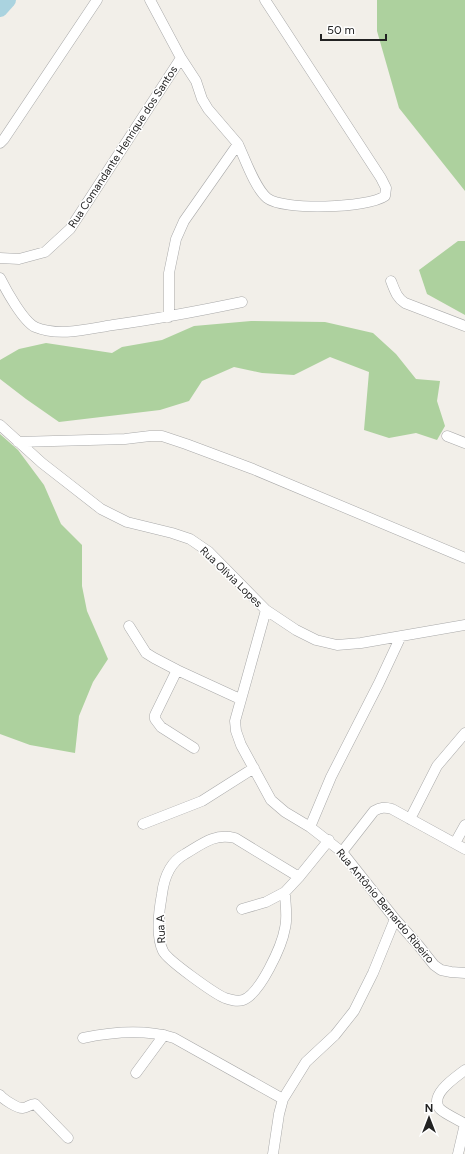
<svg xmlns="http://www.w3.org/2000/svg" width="465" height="1154" font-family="Figtree,sans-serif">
  <rect width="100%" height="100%" fill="#f2efe9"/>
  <path fill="#add19e" d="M377 0H465V191L399 108 377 31Z
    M458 241H465V315L427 294 419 270Z
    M251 321 325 322 373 333 396 354 416 379 440 381 437 401 445 426 437 440 416 433 389 438 364 430 369 372 330 357 294 375 262 373 234 367 202 381 189 401 160 410 59 422 26 399 0 379V360L19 349 46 343 112 353 122 347 162 340 194 326Z
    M0 434 18 450 44 485 61 524 82 545V586L87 611 108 659 93 682 79 716 75 753 30 745 0 734Z"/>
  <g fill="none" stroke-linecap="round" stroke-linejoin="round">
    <path stroke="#aad3df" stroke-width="16" d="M0 9 8 0"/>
    <defs>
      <path id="minor" d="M150 0 181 58 196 81 202 99 208 109 238 144 184 221 176 239 169 273V317
        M0 143 4 139 97 0
        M238 144C245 159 255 188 267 198 283 211 368 208 385 196L386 188 381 178 265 0
        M0 258 19 259 45 252 70 229 181 58
        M0 278C6 290 23 321 35 327 59 337 88 329 113 325 157 319 199 311 242 302
        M391 281C395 291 397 298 405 303L465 326
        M0 425 42 463 101 509 127 522 172 533 190 539 209 552 266 610 296 630 316 640 337 645 361 643 465 625
        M447 436 465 443
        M18 442 125 439 150 436H162L186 444 253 469 465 558
        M266 610 235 721 236 731 241 745 271 800 285 812 310 827
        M129 626 146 653 154 658 177 670 240 699
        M401 636 379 683 331 777 310 827 342 852 395 919 419 946 434 965 441 970 451 972 465 973
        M177 670 155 715V719L161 727 194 748
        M410 819 437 766 465 733
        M143 824 202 801 254 768
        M455 843 465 825
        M342 852 374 811C381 807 385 807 392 809L465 849
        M299 877 235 838C214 833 202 844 185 854 170 862 164 878 162 894 159 910 156 937 163 951 167 960 215 994 225 998 231 1000 237 1002 243 1000 260 994 282 946 285 928 288 917 285 903 285 892L299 877 329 840
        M242 909 266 902 285 892
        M83 1038C112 1032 145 1029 174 1038L283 1099
        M465 1070C456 1077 428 1095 440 1109 445 1114 459 1120 465 1124
        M136 1073 164 1035
        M0 1095C3 1099 18 1109 23 1108 27 1108 30 1104 35 1104L68 1138
        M273 1154 279 1114 283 1099 306 1062 335 1035 354 1011 373 973 395 919
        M458 1154 465 1124"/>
    </defs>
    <use href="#minor" stroke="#a9a9a9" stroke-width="11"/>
    <use href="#minor" stroke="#fff" stroke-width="10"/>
  </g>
  <g text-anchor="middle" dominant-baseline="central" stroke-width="3" stroke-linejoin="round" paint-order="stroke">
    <g font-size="11" fill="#222" stroke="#fff">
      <text transform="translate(123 147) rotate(-57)">Rua Comandante Henrique dos Santos</text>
      <text transform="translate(231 577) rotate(44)">Rua Olívia Lopes</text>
      <text transform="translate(385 906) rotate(50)">Rua Antônio Bernardo Ribeiro</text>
      <text transform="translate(161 929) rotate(-93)">Rua A</text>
    </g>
  </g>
  <g transform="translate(429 1118)" stroke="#ffffff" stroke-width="3" paint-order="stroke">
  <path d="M0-3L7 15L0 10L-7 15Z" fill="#222222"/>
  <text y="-6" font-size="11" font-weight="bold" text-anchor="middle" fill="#222222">N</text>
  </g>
  <path d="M321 34v6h65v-6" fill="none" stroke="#222222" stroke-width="2"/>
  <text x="327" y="34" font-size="12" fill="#222222" stroke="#ffffff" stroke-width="3" paint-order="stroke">50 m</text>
</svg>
